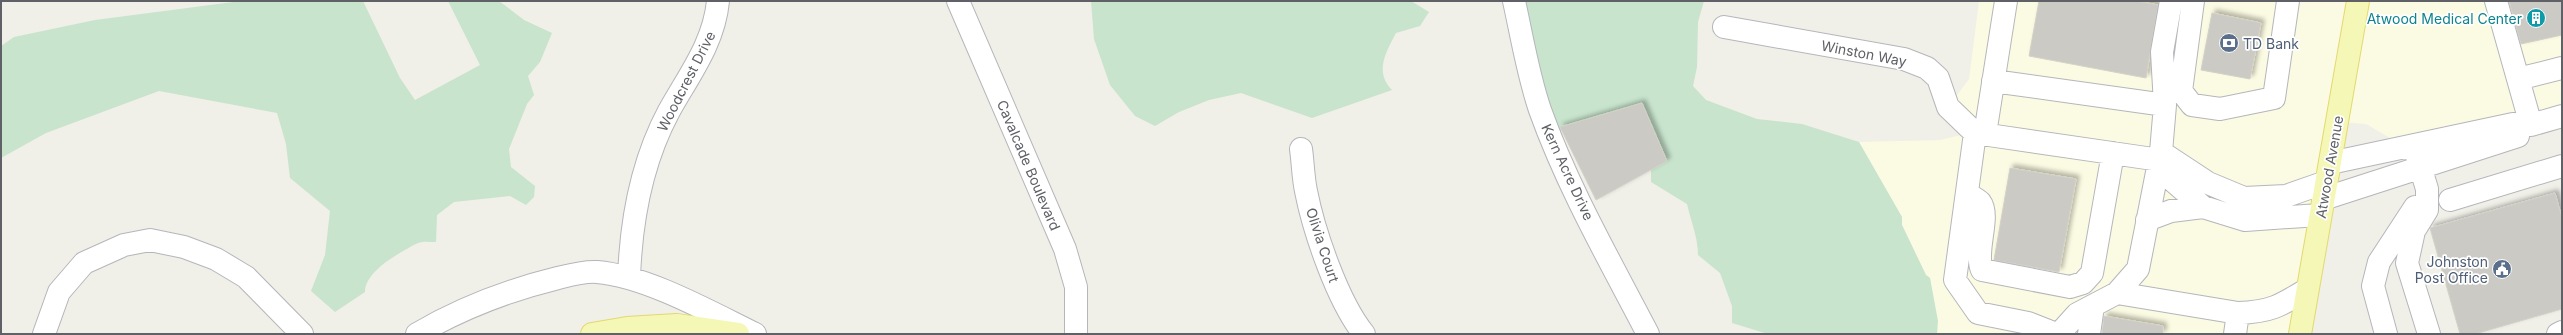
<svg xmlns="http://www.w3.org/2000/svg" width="2563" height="335" font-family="Inter,sans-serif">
  <defs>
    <filter id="shadow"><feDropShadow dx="3.5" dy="-3.5" stdDeviation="2" flood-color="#0004"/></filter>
  </defs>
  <rect width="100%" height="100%" fill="#f0efe8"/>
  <path fill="#fbfae2" d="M1979 1H2562V117L2506 123 2488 118 2395 141 2366 124 2337 122 2300 334H1937V321L1930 278 1926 275 1902 225V217L1859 142 1940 140 1961 135 1954 99 1969 79Z"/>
  <path fill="#c8e4cd" d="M241 1H363L400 78 415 100 480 65 448 1H499L524 20 552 33 540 62 528 76 534 95 527 104 509 149 511 167 535 186 534 197 526 205 510 196 454 202 437 215 436 242C430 242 423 241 418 243 400 252 365 271 365 292L335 312 311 291 325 255 330 211 290 178 286 144 277 113 159 91 46 133 1 158V46L14 37 95 20Z
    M1091 1H1411L1429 12 1420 26 1396 33C1386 52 1374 72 1392 90L1312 118 1241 93 1209 100 1179 112 1155 126 1135 116 1110 85 1094 39Z
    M1517 1H1704L1698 22 1697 67 1693 86 1706 100 1757 119 1802 124 1859 142 1902 217V225L1926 275 1930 278 1938 321 1937 334H1768L1732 323V306L1720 273 1698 255C1698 237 1691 222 1687 204L1651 182V159L1598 116 1550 135Z"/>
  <path fill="#cbcac5" stroke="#d4d2c7" filter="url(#shadow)" d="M2039 1H2136L2158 5 2146 78 2029 56Z
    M2509 1H2562V35L2521 44Z
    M2212 13 2261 23 2250 79 2201 70Z
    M1642 103 1667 161 1596 200 1560 127Z
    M2010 168 2076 179 2059 272 1994 260Z
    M2555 193 2562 218V309L2475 334H2460L2430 228Z
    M2104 316 2163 326V334H2102Z"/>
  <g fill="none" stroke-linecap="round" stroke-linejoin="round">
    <defs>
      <path id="minor" d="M958 1 1065 249 1076 287V334
        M1514 1C1522 37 1528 75 1540 110 1568 188 1610 261 1648 334
        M2193 1 2181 91 2192 105 2220 109 2274 98 2288 1
        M2496 1 2531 125
        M1724 27 1904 59 1927 68 1938 78 1948 107 1975 133 2160 160
        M2518 79 2562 68
        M1993 81 2165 105
        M1975 133 1955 280 1978 313 2028 323 2056 334
        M1985 134 2006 1
        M1301 149C1303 163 1303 177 1306 191 1314 232 1338 302 1364 334
        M2161 152 2208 183 2244 198 2286 196 2326 182
        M2416 153 2427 189V210L2414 231 2407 263 2429 334
        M2330 163 2513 124 2531 125 2562 116
        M2158 168 2203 207
        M1967 193C1970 196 1977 199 1980 202 1991 216 1974 252 1982 270L2070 287 2083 283 2092 273 2113 153
        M2323 199 2518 136
        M2450 200 2562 166
        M2147 220 2171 211 2203 207 2245 220 2319 215
        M629 278C631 220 641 163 669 111 689 75 714 43 718 1
        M2117 293 2238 313 2235 334
        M2238 313C2270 312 2280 306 2306 290
        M44 334 59 292 84 263 124 245 150 240 184 247 216 259 246 277 302 334
        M417 334C460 309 509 290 558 278 570 275 584 271 597 272 646 276 710 312 755 334
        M2059 334 2077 314 2117 293 2138 269 2161 152 2165 105 2162 52 2171 1
        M2089 334 2093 306
        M2386 334 2373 286 2379 262 2415 207
        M2558 334 2562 332"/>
      <path id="major" d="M592 334 627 328 677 325 738 334
        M2300 334 2358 1"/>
    </defs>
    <use href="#minor" stroke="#b5b6bb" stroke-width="24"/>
    <use href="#major" stroke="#e3d96e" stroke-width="24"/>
    <use href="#minor" stroke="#fff" stroke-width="22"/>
    <use href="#major" stroke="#f5f7b6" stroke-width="22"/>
  </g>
  <defs>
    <symbol id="building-disc" viewBox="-11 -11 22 22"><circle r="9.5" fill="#0f9aa8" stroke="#fff"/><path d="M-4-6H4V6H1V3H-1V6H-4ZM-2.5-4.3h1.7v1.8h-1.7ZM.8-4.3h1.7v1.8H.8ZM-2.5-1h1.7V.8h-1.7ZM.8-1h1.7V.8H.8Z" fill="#fff"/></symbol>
    <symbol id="bank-disc" viewBox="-11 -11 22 22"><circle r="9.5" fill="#5c6f8a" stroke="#fff"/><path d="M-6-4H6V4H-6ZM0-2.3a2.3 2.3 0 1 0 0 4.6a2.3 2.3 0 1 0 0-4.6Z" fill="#fff"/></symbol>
    <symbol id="civic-disc" viewBox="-11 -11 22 22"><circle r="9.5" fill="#5c6f8a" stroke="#fff"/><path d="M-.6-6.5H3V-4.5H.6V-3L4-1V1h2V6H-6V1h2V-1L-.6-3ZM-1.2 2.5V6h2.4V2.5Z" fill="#fff"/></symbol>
  </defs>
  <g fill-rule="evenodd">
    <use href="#building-disc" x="2525" y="7" width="22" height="22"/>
    <use href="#bank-disc" x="2218" y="32" width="22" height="22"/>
    <use href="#civic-disc" x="2491" y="258" width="22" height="22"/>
  </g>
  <g text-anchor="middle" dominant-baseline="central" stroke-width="3.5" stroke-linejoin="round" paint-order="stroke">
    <g font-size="14" fill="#0d838f" stroke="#fff" text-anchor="end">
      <text x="2522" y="18">Atwood Medical Center</text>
    </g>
    <g font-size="14" fill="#4e5e75" stroke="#fff" text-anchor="start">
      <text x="2243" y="43">TD Bank</text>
      <text x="2488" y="261" text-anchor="end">Johnston<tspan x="2488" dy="16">Post Office</tspan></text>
    </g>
    <g font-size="14" fill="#5f6167" stroke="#fff">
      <text transform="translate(1864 53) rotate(11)">Winston Way</text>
      <text transform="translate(686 81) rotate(-63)">Woodcrest Drive</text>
      <text transform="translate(1029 165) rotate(67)">Cavalcade Boulevard</text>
      <text transform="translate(2329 167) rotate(-80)">Atwood Avenue</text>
      <text transform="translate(1568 172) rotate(65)">Kern Acre Drive</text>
      <text transform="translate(1323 245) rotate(72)">Olivia Court</text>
    </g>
  </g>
  <rect width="2563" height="335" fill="none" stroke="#5f6167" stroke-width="4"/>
</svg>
